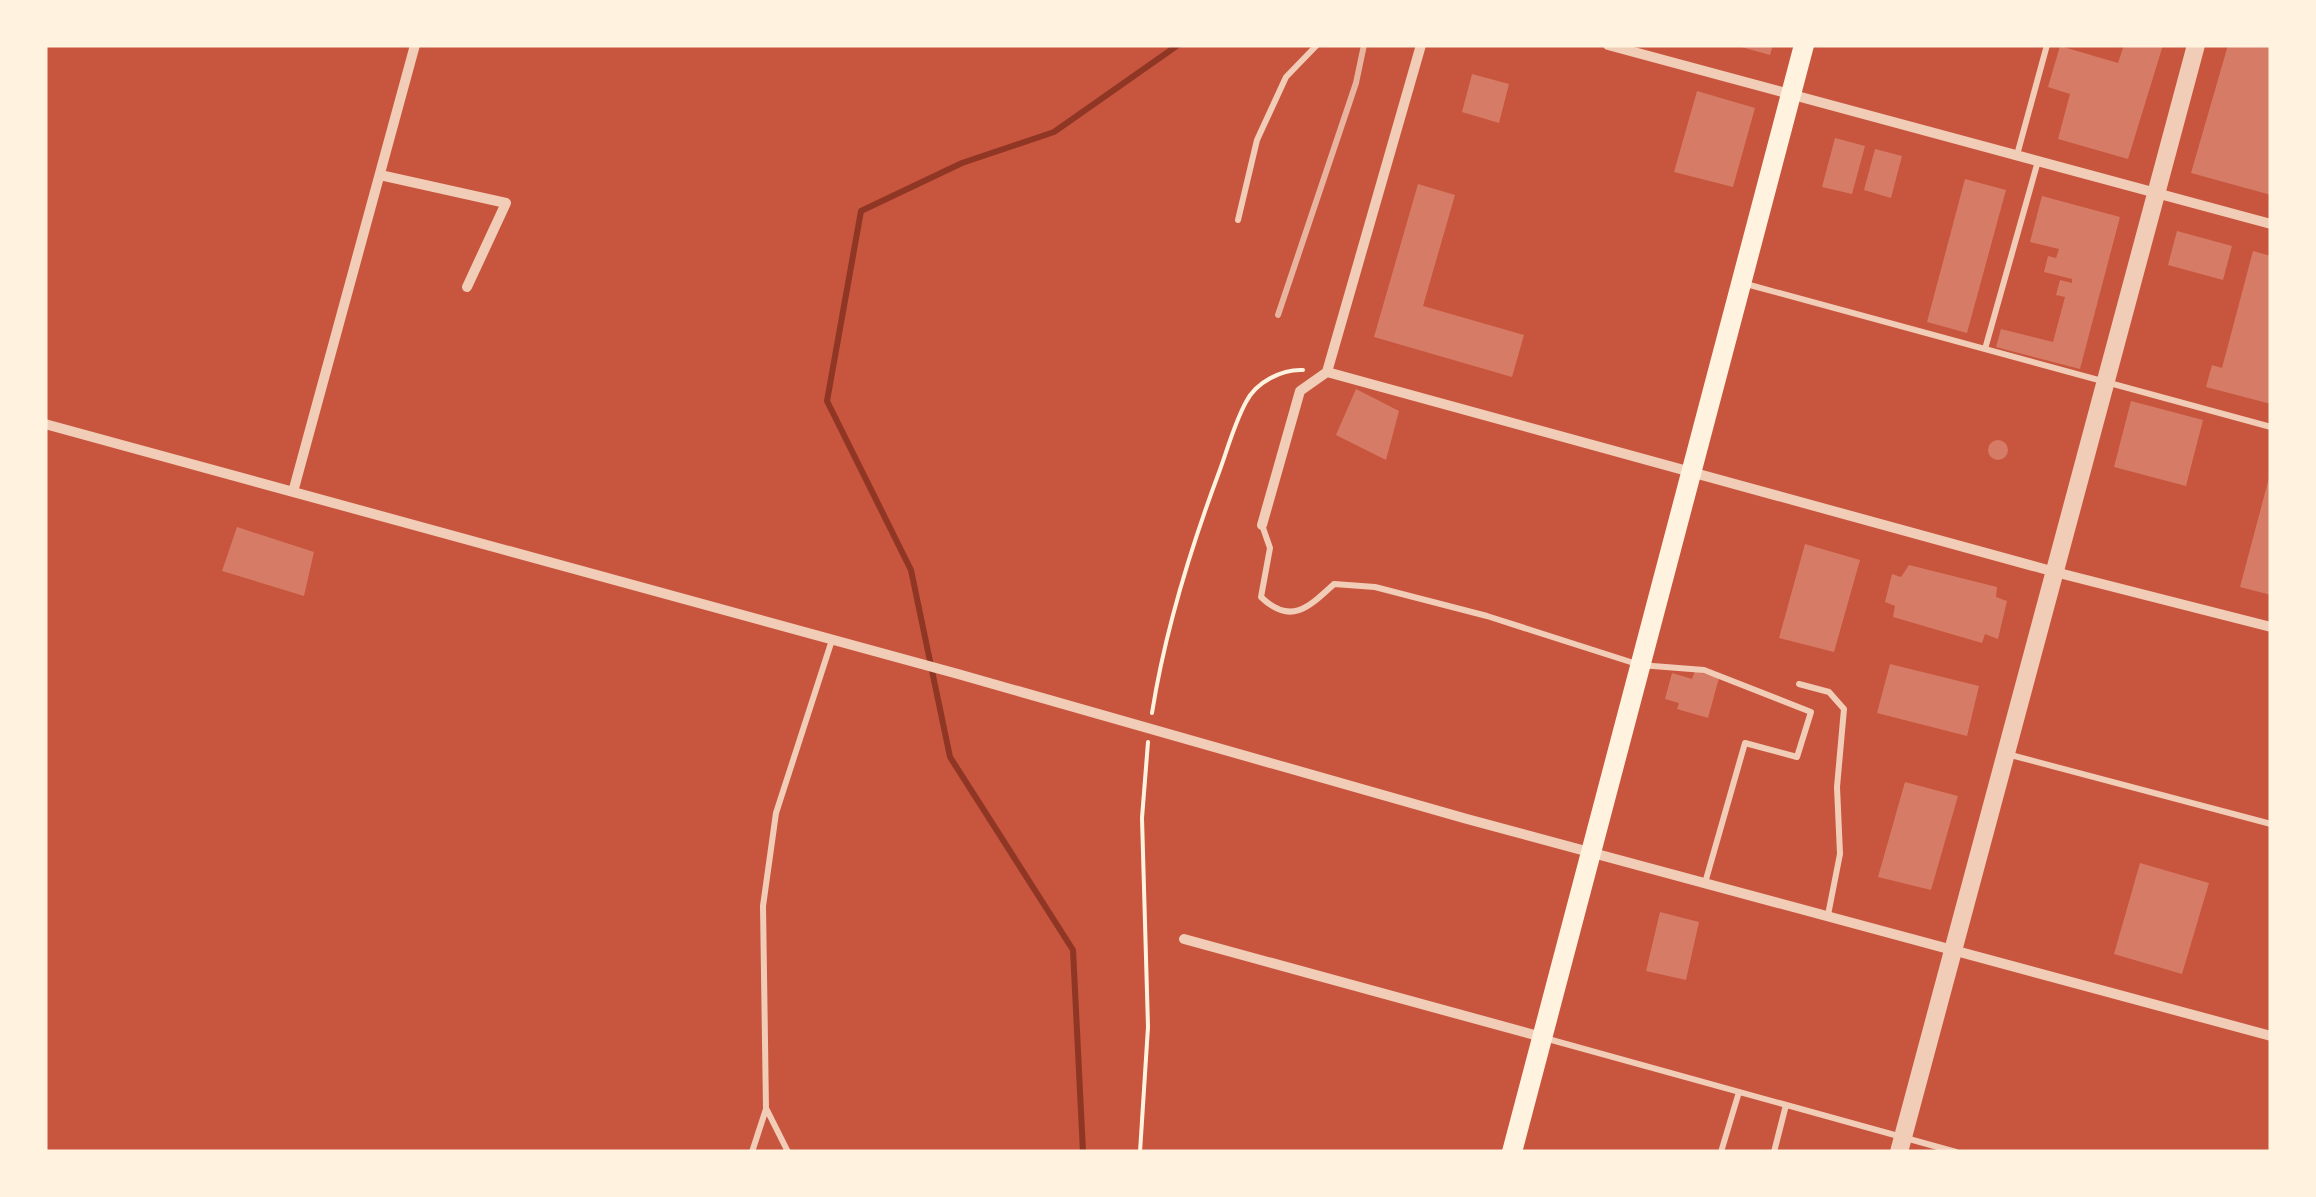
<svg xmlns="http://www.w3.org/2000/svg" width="2316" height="1197" font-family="Helvetica,sans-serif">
  <rect width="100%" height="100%" fill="#c8553d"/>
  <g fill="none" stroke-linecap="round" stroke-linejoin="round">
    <path stroke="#8f3625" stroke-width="6" d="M1083 1152 1073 950 950 757 911 570 827 401 861 211 962 163 1054 132 1178 45"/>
  </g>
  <path fill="#d67c66" d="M1734 45H1773L1770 55Z
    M2124 45H2163L2128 159 2058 139 2070 94 2048 87 2060 46 2118 63Z
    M2228 45H2271V195L2191 173Z
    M1472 74 1509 84 1499 123 1462 112Z
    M1697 91 1755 108 1733 187 1674 172Z
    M1835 138 1865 146 1852 194 1822 187Z
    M1875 149 1902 156 1891 198 1864 190Z
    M1965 179 2006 190 1967 333 1927 322Z
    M1418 184 1455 195 1423 306 1524 335 1512 377 1374 337Z
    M2042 196 2120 217 2080 369 1996 347 2001 329 2053 342 2065 297 2056 295 2060 280 2072 283V279L2044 272 2048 256 2056 258 2059 249 2030 242Z
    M2177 231 2232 246 2223 280 2168 265Z
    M2253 251 2271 256V404L2206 387 2212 365 2222 368Z
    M1356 389 1399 411 1386 460 1336 435Z
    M2131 401 2203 420 2186 486 2114 467Z
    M1988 450a10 10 0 1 1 20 0a10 10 0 1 1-20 0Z
    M2270 474 2271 475V595L2240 587Z
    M237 527 314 552 304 596 222 571Z
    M1805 544 1860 560 1834 652 1779 638Z
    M1909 565 1997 587 1996 597 2007 601 1998 639 1985 634 1982 643 1893 617 1895 606 1885 602 1892 574 1901 577Z
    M1890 664 1979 686 1967 736 1877 713Z
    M1695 671 1719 678 1708 718 1677 709 1679 703 1665 699 1672 673 1692 679Z
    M1905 782 1958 796 1931 890 1878 877Z
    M2140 863 2209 883 2182 974 2114 954Z
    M1660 912 1699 922 1686 980 1646 971Z"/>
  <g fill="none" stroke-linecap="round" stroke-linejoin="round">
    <path stroke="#fff3e0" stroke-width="4" d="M1152 713C1165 631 1189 553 1218 475 1227 451 1234 424 1246 402 1256 382 1282 369 1303 370
      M1140 1152 1148 1027 1142 818 1148 742"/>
    <path stroke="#f1ccb7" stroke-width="6" d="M2017 155 2047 45
      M1238 220 1257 140 1286 77 1317 45
      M1746 284 2271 427
      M1985 349 2038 161
      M1262 525 1270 548 1261 597C1291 626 1309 607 1334 584L1375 587 1487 616 1640 665 1704 670 1811 712 1797 757 1745 743 1705 883
      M1799 684 1829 692 1844 709 1837 787 1840 854 1828 915
      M2007 754 2271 824
      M1548 1039 1956 1152
      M767 1110 788 1152
      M752 1152 766 1109 763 906 776 813 832 640
      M1721 1152 1739 1092
      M1774 1152 1786 1105"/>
    <path stroke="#f1ccb7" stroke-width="10" d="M1608 45 2271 224
      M380 175 506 203 467 287
      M1327 372 2055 572 2271 627
      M45 424 958 674 1467 819 2271 1036
      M293 492 415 45
      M1262 525 1300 391 1327 372 1421 45
      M1184 939 1542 1037"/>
    <path stroke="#f1ccb7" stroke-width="18" d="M1899 1152 2196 45"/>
    <path stroke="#fff3e0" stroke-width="20" d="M1512 1152 1804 45"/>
    <path stroke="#e9b49f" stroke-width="6" d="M1278 315 1356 83 1364 45"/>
  </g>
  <rect width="2316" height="1197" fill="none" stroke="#fff3e0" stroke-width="95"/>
</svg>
